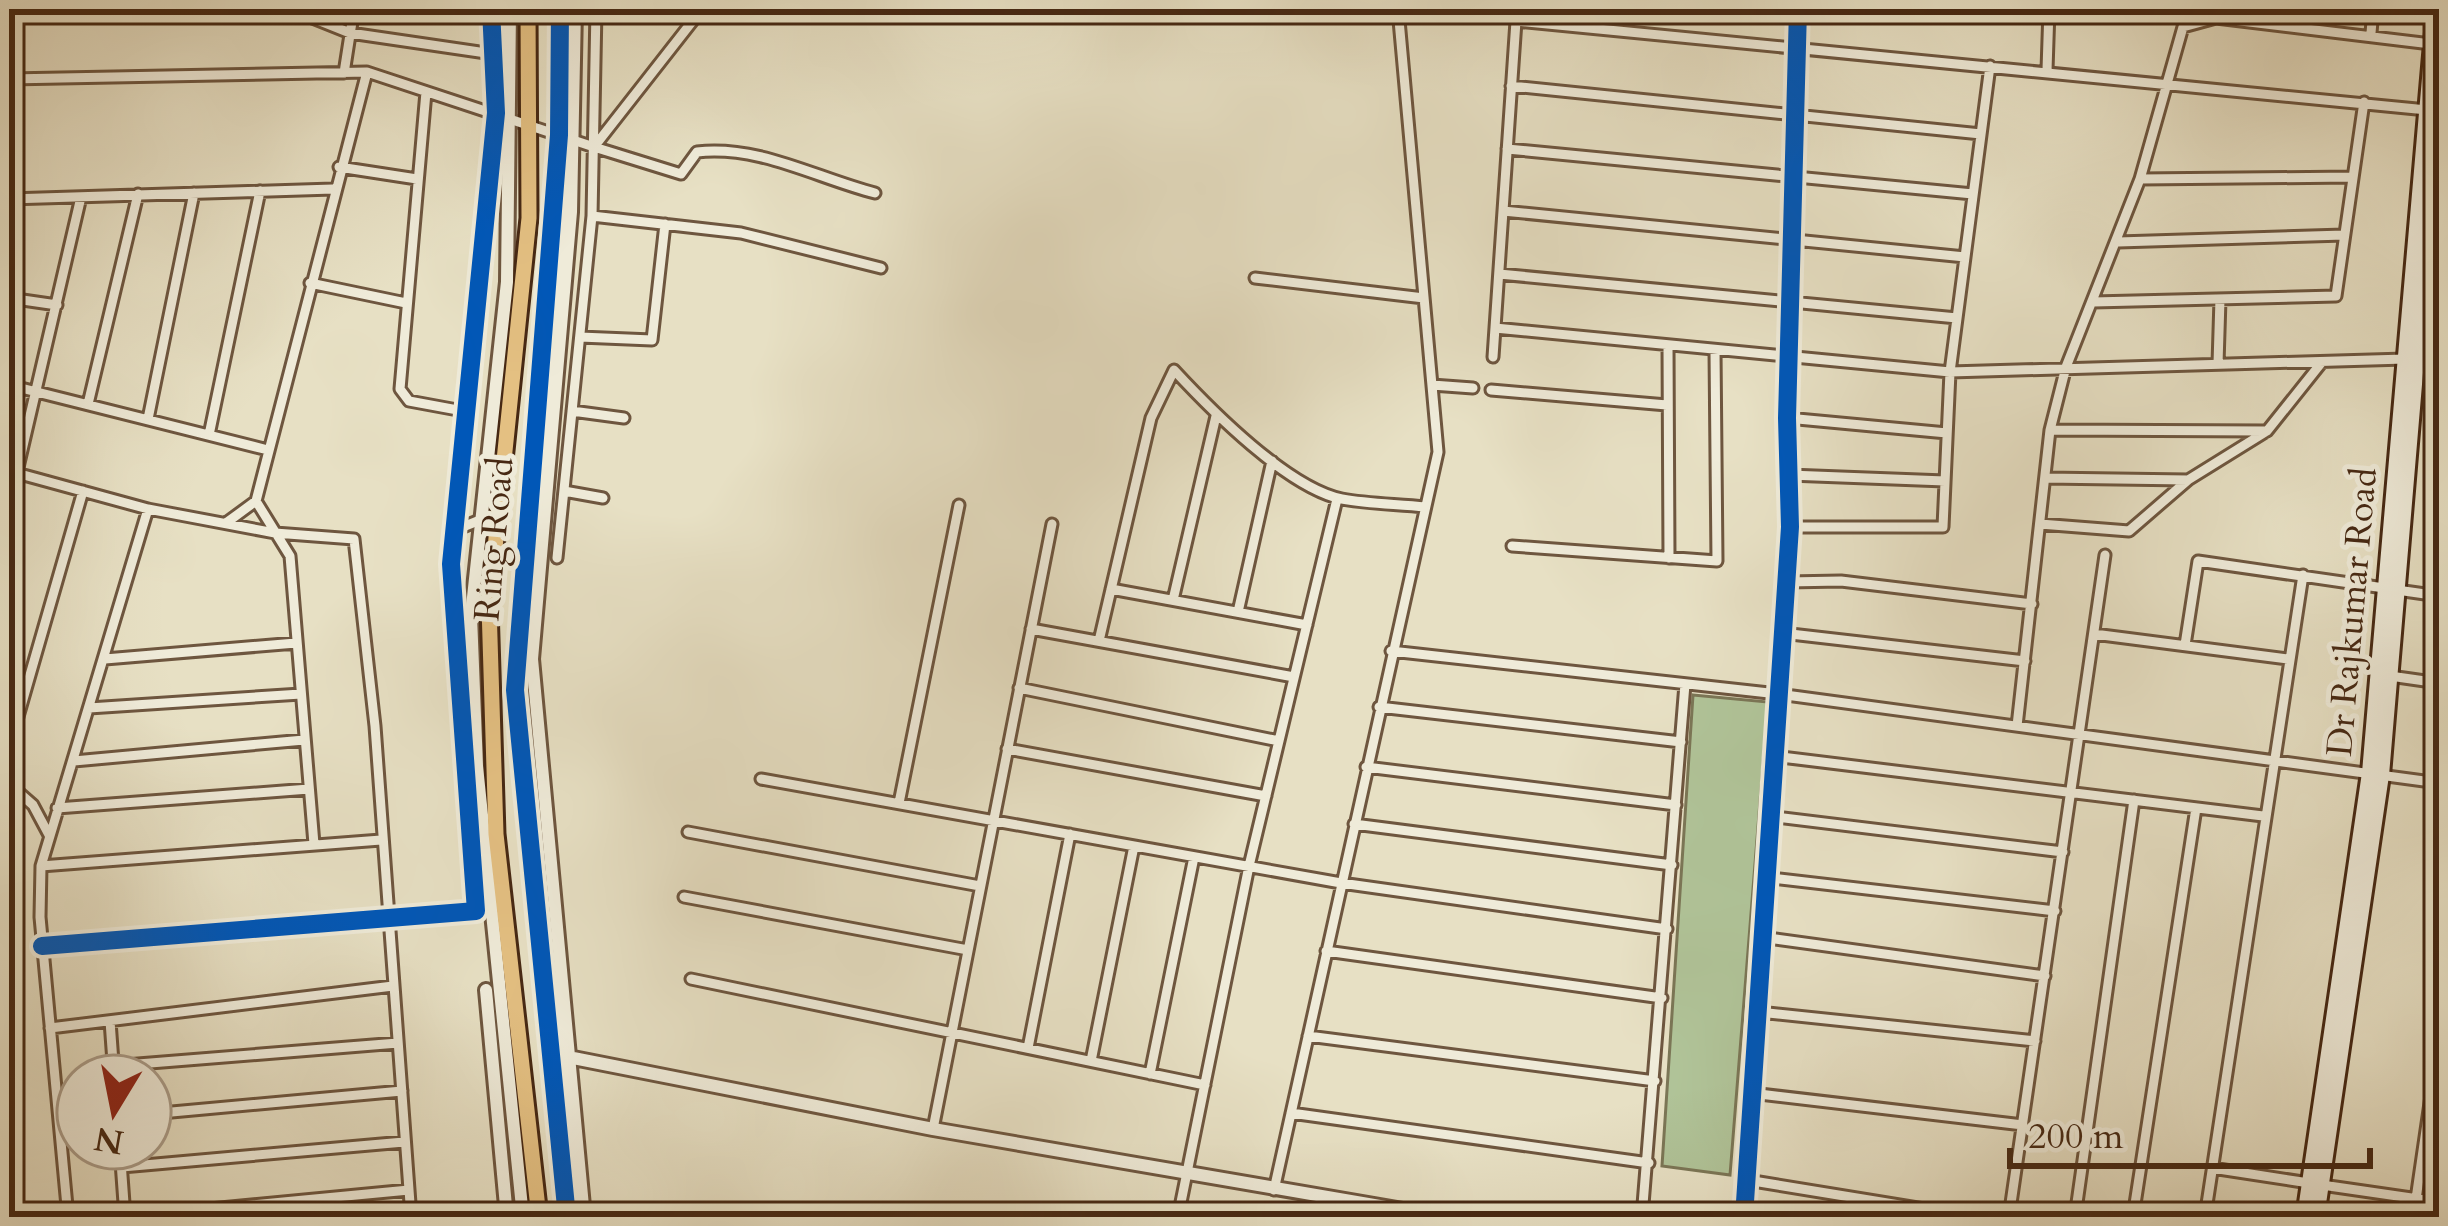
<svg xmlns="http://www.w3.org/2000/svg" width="2448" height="1226" font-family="Cardo,serif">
  <rect width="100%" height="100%" fill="#e7e0c4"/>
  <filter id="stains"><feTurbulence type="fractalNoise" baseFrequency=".00167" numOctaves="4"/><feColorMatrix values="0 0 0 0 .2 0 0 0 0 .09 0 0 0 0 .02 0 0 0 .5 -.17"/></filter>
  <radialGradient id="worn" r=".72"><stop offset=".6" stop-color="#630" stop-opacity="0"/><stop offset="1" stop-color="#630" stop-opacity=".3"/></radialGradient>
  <path fill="#b0c398" stroke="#7b7656" stroke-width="3" d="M1693 695 1768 702 1730 1175 1662 1166Z"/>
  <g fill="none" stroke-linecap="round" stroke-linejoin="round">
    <defs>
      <path id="minor" d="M290 9 350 33 493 54
        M1501 9 1516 21 2427 110
        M2371 33 2373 9
        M2047 70 2049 9
        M344 73 354 9
        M9 79 367 72 594 147 702 9
        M1511 86 1981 134
        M426 92 400 389 409 401 463 411
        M594 147 681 174 697 152C760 145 816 178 875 193
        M1507 149 1973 194
        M339 167 417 179
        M2140 179 2353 177
        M9 199 333 189
        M1503 211 1965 257
        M592 216 741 233 881 268
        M2118 242 2344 235
        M1499 274 1957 318
        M1255 278 1424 298
        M310 283 406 303
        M9 298 57 305
        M2093 302 2336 296 2364 102
        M1495 328 1950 372 2405 359
        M580 337 652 340 665 224
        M1668 346 1669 558
        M1493 357 1516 21
        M2218 364 2220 299
        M9 385 268 450
        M1432 385 1473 388
        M1491 390 1667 405
        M88 404 138 194
        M572 411 624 418
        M1787 418 1947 433
        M148 419 194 193
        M2050 430 2267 431
        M209 435 260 191
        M9 471 148 509 275 533 354 539 375 726 411 1217
        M1789 475 1945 481
        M2045 478 2188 480
        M564 491 603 498
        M9 506 81 197
        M226 523 256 501
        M2040 524 2129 531 2188 480 2267 431 2322 362
        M1790 527H1943L1950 372 1990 66
        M453 531 480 520
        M1512 546 1717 561 1715 351
        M557 558 592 216 596 9
        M1787 582 1841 581 2032 604
        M1111 589 1307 625
        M2397 590 2439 596
        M1173 600 1216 416
        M1238 612 1272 461
        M1031 629 1294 677
        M1782 633 2025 661
        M2094 634 2288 659
        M1099 641 1151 418 1174 370C1211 410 1288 488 1342 499 1369 504 1398 504 1425 507
        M2185 645 2198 561 2384 588
        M1391 651 1778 694 2439 783
        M105 659 296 643
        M2390 676 2439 683
        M1019 688 1279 741
        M1379 707 1681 742
        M89 708 301 694
        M2017 726 2050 430 2066 367 2140 179 2183 27 2216 18 2431 44
        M9 748 83 491
        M1007 749 1266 796
        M1773 756 2263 816
        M74 761 304 740
        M1366 767 1676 805
        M761 779 1341 883 1667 929
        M9 784 33 805 49 835
        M899 803 959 505
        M57 808 309 789
        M1768 816 2063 852
        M1354 824 1672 865
        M688 832 980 886
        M314 844 290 556 256 501 367 72
        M41 866 381 840
        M1763 877 2055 911
        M684 897 968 950
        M1761 937 2045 976
        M42 946 476 911 451 564 496 113 491 9
        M1326 951 1662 998
        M691 979 1205 1085
        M1759 1012 2035 1041
        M110 1021 114 1076
        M50 1028 393 986
        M1308 1036 1655 1081
        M1028 1048 1070 834
        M1091 1061 1134 846
        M113 1066 398 1043
        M1150 1074 1194 857
        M1751 1093 2023 1125
        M1291 1113 1649 1163
        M150 1114 402 1091
        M933 1129 1052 524
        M120 1148 125 1217
        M122 1167 404 1142
        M2212 1168 2309 1183
        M1747 1180 1973 1217
        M2322 1185 2439 1202
        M1274 1190 1438 452 1398 9
        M2416 1199 2439 1041
        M68 1217 40 917 41 866 148 509
        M126 1217 409 1190
        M1178 1217 1249 866 1337 499
        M1642 1217 1685 684
        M1744 1217 1790 527 1787 418 1798 9
        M2009 1217 2105 555
        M2075 1217 2134 800
        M2133 1217 2196 808
        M2205 1217 2303 575"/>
      <path id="tertiary" d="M510 9 507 282 471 616 477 766 523 1217
        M575 9 571 212 532 659 584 1217
        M486 990 507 1217
        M553 1054 933 1129 1444 1217"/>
      <path id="secondary" d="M2304 1217 2369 773 2435 9
        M2317 1217 2382 775 2439 100"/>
      <path id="trunk" d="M528 9 529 218 489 606 496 834 539 1217
        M560 9 559 135 515 690 567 1217"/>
    </defs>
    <use href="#minor" stroke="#6e563f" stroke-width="15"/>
    <use href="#tertiary" stroke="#6e563f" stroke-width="18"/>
    <use href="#secondary" stroke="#462813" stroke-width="20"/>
    <use href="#trunk" stroke="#462813" stroke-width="21"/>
    <use href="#minor" stroke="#efebd9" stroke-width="9"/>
    <use href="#tertiary" stroke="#efebd9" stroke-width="12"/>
    <use href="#secondary" stroke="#efebd9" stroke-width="14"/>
    <use href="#trunk" stroke="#e4c082" stroke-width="15"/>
    <defs>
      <path id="cycleway" d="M560 9 559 135 515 690 567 1217
        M42 946 476 911 451 564 496 113 491 9
        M1744 1217 1790 527 1787 418 1798 9"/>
    </defs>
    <use href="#cycleway" stroke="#efebd9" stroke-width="26"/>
    <use href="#cycleway" stroke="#0057b8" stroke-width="18"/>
  </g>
  <g text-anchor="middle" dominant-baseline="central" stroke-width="10" stroke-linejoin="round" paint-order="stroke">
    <g font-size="36" fill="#462813" stroke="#efebd9">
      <text transform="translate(494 539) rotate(-85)">Ring Road</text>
      <text transform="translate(2352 612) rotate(-85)">Dr Rajkumar Road</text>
    </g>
  </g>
  <rect width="2448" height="1226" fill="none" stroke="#e7e0c4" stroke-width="48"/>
  <rect x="12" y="12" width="2424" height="1202" fill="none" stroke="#462813" stroke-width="6"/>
  <rect x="24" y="24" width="2400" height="1178" fill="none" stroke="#462813" stroke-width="3"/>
  <g transform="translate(114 1112) rotate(190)"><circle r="57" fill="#efebd9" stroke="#ab9d8a" stroke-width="3"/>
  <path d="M0-9L21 45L0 30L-21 45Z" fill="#8f2418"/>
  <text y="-18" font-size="33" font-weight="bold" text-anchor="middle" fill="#462813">N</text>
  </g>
  <path d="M2010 1148v18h360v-18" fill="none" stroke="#462813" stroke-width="6"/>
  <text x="2028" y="1148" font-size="36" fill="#462813" stroke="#efebd9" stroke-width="9" paint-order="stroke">200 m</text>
  <rect width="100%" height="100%" filter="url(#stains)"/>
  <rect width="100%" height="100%" fill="url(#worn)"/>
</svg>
